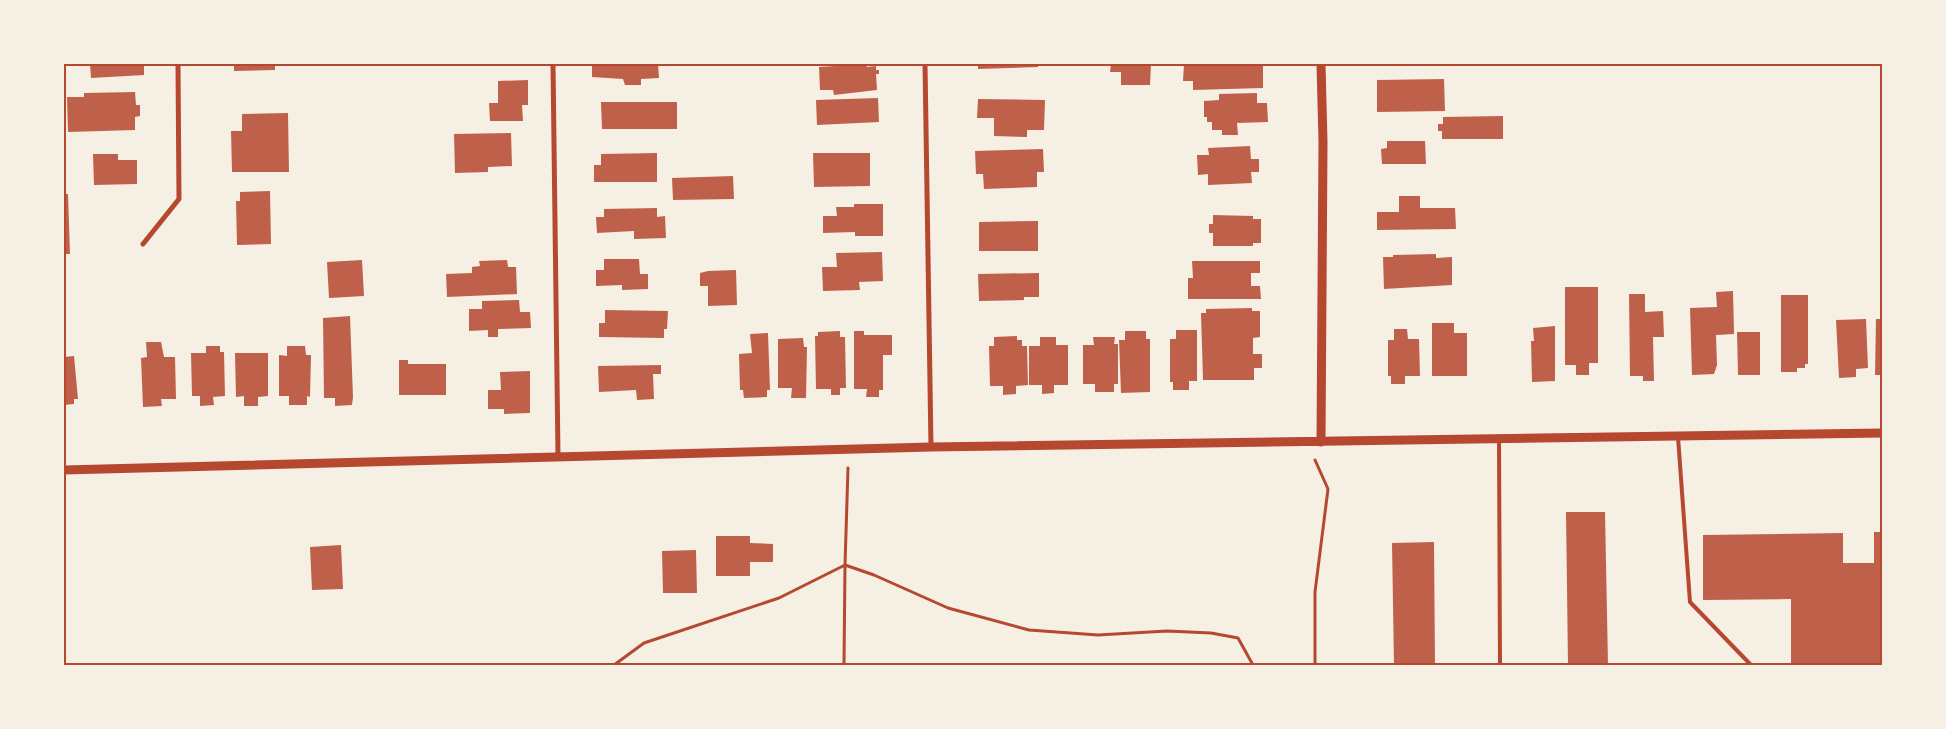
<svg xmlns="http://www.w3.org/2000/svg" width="1946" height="729" font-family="'PT Sans',sans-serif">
  <rect width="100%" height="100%" fill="#f6efe4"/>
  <path fill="#bf614a" d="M90 64H144V75L91 78Z
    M234 64H275V70L234 71Z
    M592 64H658L659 78 641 79V85H625L623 79 592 77Z
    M867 64V67L876 66V70H879V74H876L877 90 834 95 833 90H820L819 67Z
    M978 64H1038V67L978 69Z
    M1111 64H1151L1150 85H1121V72H1110Z
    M1184 64H1263V88L1193 90V81H1183Z
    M1444 79 1445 111 1377 112V80Z
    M528 80V105H522L523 121H490L489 103H498V81Z
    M135 92 136 105H140V116L135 117V130L68 132 67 97H84V93Z
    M1257 93V103H1267L1268 122 1237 123 1238 135H1222V130H1212V122H1207V117H1204V101L1219 100V94Z
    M878 98 879 122 817 125 816 100Z
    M978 99 1045 100 1044 130H1027V137L994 136V118H977Z
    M601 102H677V129H602Z
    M288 113 289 172H232L231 131H242V114Z
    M1503 116V139H1442V131H1438V124H1443V117Z
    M511 133 512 166 488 167V172L455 173 454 134Z
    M1387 141H1425L1426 164H1382L1381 149 1387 148Z
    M1250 146 1251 159H1259V172H1251L1252 183 1208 185V174L1198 175 1197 155H1209L1208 148Z
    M1043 149 1044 172H1037V187L984 189 983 174H976L975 151Z
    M657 153V182H594V165H601V154Z
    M813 153H870V186L814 187Z
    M93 154H118V160H137V184L94 185Z
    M733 176 734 199 673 200 672 178Z
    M270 191 271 244 237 245 236 201H240V192Z
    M64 194H68L70 254H64Z
    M1399 196H1420V208H1455L1456 229 1377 230V212H1399Z
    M854 204H883V236H855V232L823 233V216H837L836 207H854Z
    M657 208V217L665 216 666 238 634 239V231L597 233 596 217H604V209Z
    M1213 215 1253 216V219H1261V243H1253V246H1213V233H1209V224H1213Z
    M1038 221V251H979V222Z
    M882 252 883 281 859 282 860 290 823 291 822 267H837L836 253Z
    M1436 254V258L1452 257V285L1384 289 1383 257H1393V255Z
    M604 259H639L640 274H648V289L622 290V285L596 286V270H604Z
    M362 260 364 296 329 298 327 262Z
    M507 260 508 267H516L517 294 447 297 446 274 472 273V267L480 266 479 261Z
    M1192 261H1260V273H1251V286H1260L1261 299H1188V278H1193Z
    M736 270 737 305 708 306V286H700V273L708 271Z
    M1039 273V297H1024V300L979 301 978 274Z
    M1565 287H1598V363H1589V375H1576V365H1565Z
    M1733 291 1734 334 1716 335 1717 365 1714 374 1692 375 1690 308 1717 307 1716 292Z
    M1629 294H1645V312L1663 311 1664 337H1653L1654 381H1643V376H1630Z
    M1781 295H1808V364H1805V368H1797V372H1781Z
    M519 300 520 312H530L531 328 498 329V337H488V330L469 331V309H482V301Z
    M1252 308V311H1260V337L1253 338V354H1262V368H1254V380H1203L1201 313H1206V309Z
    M605 310 668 311 667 329H664V338L599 337V323H605Z
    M350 316 353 397 352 405 335 406V398H324L323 318Z
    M1866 319 1868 368 1856 369V377L1839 378 1836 320Z
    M1876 319H1882V375H1875Z
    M1432 323H1454V333H1467V376H1432Z
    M1555 326V381L1532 382 1531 341H1534L1533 328Z
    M1394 329H1407L1408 339H1419L1420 376H1405V384H1391V376H1388V340H1394Z
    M1176 330H1197V381H1189V390H1173V382H1170V339H1176Z
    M840 331V337H845L846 388H840V395H831V389H816L815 336H818V332Z
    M854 331H864V335H892V355H883V390H879V397H866L867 389H854Z
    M1125 331H1146V339H1150V392L1121 393 1119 340H1125Z
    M1737 332H1760V375H1738Z
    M768 333 770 390H767V397L744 398 743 390H740L739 354 752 353 750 334Z
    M1017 336V340H1022V346H1027L1028 385 1016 386V394L1003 395V386H990L989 346H994V337Z
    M1040 337H1056V345H1068V385H1054V393L1042 394V385H1029V346H1040Z
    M1093 337H1115L1114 344H1118V384H1114V392H1095V384H1083V345H1094Z
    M803 338 804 347H807L806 398H791L792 388H778V339Z
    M146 342H161L164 357H175L176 399H161L162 406 143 407 141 358 147 357Z
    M206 346H220V352H224L225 396 213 397 214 405 200 406V396H192L191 353H206Z
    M287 346H305L306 355H311L310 397 307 396V405H289V396H279V355L287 356Z
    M235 353H268V396L258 397V406H244V396L236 397Z
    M74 356 78 399H74V404L64 405V357Z
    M399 360H408V364H446V395H399Z
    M661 365V374H653L654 399 637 400 636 390 599 392 598 366Z
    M530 371V413L504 414V409H488V390H501L500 372Z
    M1566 512H1605L1608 665H1568Z
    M1874 532H1882V665H1791V599L1703 600V535L1843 533V563H1874Z
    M716 536H750V543L773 544V562H750V576H716Z
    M1434 542 1435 665H1394L1392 543Z
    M341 545 343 589 312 590 310 547Z
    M696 550 697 593H663L662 551Z"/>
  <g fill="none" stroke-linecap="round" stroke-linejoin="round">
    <path stroke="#b5482f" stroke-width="3" d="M614 665 644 643 779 598 845 565 848 468
      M844 665 845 565 874 575 948 608 1029 630 1098 635 1167 631 1211 633 1238 638 1253 665
      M1315 665V592L1328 489 1315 460"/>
    <path stroke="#b5482f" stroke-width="4" d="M1678 437 1690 602 1751 665
      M1499 439 1500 665"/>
    <path stroke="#b5482f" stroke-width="5" d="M553 64 558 456
      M925 64 931 447
      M143 244 179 199 178 64"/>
    <path stroke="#b5482f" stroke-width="9" d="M1321 442 1323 142 1321 64
      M64 470 931 447 1882 433"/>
  </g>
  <rect width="1946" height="729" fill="none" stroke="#f6efe4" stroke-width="130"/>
  <rect x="65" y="65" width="1816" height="599" fill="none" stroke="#b5482f" stroke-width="2"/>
</svg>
